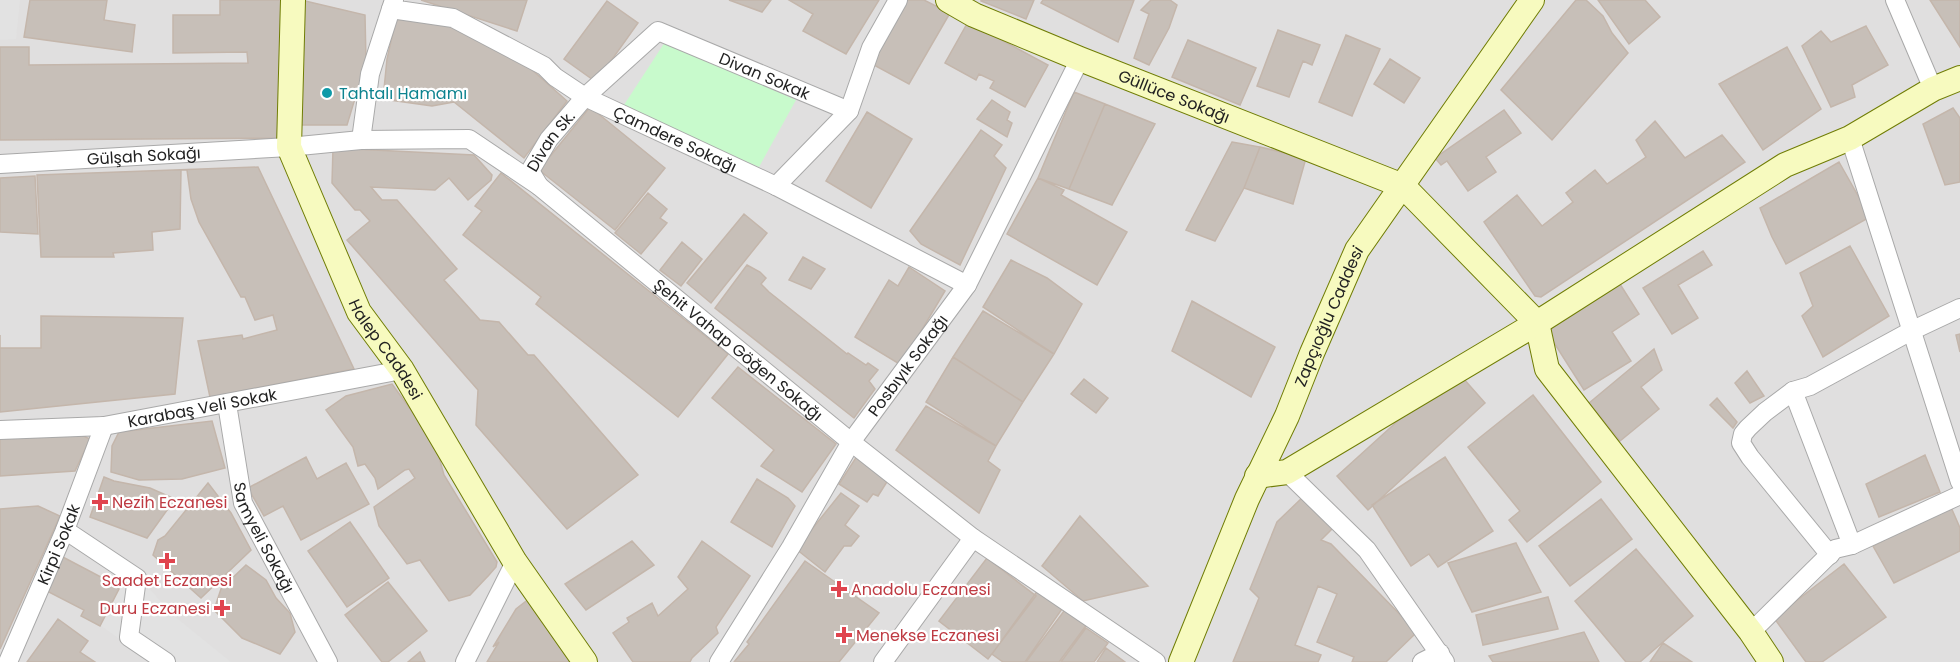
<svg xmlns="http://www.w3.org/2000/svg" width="1960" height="662" font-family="Poppins,sans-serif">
  <rect width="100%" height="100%" fill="#f2efe9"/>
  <path fill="#e0dfdf" d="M0 0H1960V662H0Z"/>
  <path fill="#c8facc" d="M665 42 796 100 759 167 622 108Z"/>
  <path fill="#e2e2e2" d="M0 0H20L16 39 0 40Z
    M122 558 173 615 231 662H152L90 618Z"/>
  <path fill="#c7bfb8" stroke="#c4b6ab" stroke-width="1.5" d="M30 0H107L104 20 135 25 132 52 24 37Z
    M220 0H283L285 138 0 140V47H29V65L248 63 247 52 173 53V15H220Z
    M301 0 365 15 366 62 347 125H299Z
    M421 0H527L517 31Z
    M729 0H771L762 12Z
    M789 0H879L846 54 803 31 813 14Z
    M906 0H924L950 13 909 84 872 64Z
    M981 0H1034L1026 19 981 1Z
    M1043 0H1134L1118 42 1041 3Z
    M1151 0H1170L1177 5 1169 28 1149 65 1134 58 1149 14 1141 10Z
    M1576 0H1586L1603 16 1612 33 1628 53 1552 140 1501 90Z
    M1598 0H1645L1660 17 1629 44Z
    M1930 0H1960V47Z
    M607 1 638 23 596 82 564 59Z
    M396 19 448 25 513 53 567 101 524 158 454 102 432 106 383 99 387 59Z
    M968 22 1048 65 1025 107 990 88 994 81 979 74 976 80 945 63Z
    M1866 26 1888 65 1852 85 1855 97 1831 107 1802 46 1821 31 1831 42Z
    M1278 30 1320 45 1312 65 1303 61 1289 97 1257 86Z
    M1346 35 1380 49 1352 116 1319 102Z
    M1188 40 1256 68 1240 105 1172 77Z
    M1787 47 1821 109 1763 150 1719 84Z
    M1390 59 1420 78 1404 103 1374 84Z
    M1074 92 1105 104 1069 189 1038 178Z
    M992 100 1010 112 1007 120 1012 123 1007 137 977 119Z
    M1105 104 1155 124 1112 205 1069 189Z
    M590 107 665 168 615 230 539 170Z
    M1953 108 1960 118V182L1945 185 1923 124Z
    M1504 110 1521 133 1486 157 1496 172 1468 191 1447 161 1441 165 1435 158Z
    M867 112 912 139 871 208 826 181Z
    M1655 121 1685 158 1722 135 1745 162 1541 297 1535 296 1484 222 1517 195 1542 226 1573 202 1566 193 1595 170 1607 184 1646 157 1636 140Z
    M981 130 1002 145 994 156 1006 168 960 265 921 244 910 231Z
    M1232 142 1260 147 1244 188 1215 241 1186 230Z
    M1260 147 1306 158 1293 204 1244 188Z
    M333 148 474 155 492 175 491 180 468 200 449 178 435 190 371 187 382 200H397L457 269 444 280 480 320 499 322 528 355H534L638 475 567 529 476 425 478 390 347 240 370 221 360 210H355L332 183Z
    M1839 162 1870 217 1786 264 1772 237 1760 208Z
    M258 167 354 369 210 397 198 341 242 335 243 339 277 330 273 315 255 320 245 297H241L199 222 191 199 187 170H181L180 229 152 232 153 250 113 253 114 257H41L37 175Z
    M501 173 728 354 678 417 536 304 541 297 463 235 482 211 475 206Z
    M35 176 38 234 0 232V178Z
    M1038 178 1064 190 1061 195 1127 232 1097 285 1007 234Z
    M648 193 667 209 660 218 667 223 641 254 615 233Z
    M744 214 767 233 711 303 687 283Z
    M682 242 702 259 681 286 660 270Z
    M1850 246 1889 316 1823 357 1802 316 1813 306 1800 273Z
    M1703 251 1712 265 1678 285 1698 318 1672 334 1643 288Z
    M803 257 825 269 811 289 789 280Z
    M1011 260 1047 278 1082 304 1054 354 983 307Z
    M747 265 760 272 766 278 761 284 769 292 847 354 848 353 866 365 868 363 878 370 869 381 875 389 854 418 715 308Z
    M909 267 945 291 901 365 855 337 889 280 898 286Z
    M1618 281 1639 314 1612 332 1631 361 1584 390 1544 327Z
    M1192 301 1275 347 1251 397 1172 351Z
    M983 311 1054 354 1023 402 953 357Z
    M41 316 183 318 175 394 0 412V335V348H41Z
    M1960 334V352L1956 335Z
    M1654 349 1662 370 1641 387 1659 409 1620 441 1589 403Z
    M953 357 1023 402 996 446 926 402Z
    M738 367 836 444 802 492 761 466 774 450 712 398Z
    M1455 369 1485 403 1368 510 1337 476Z
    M1747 371 1764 396 1750 403 1735 383Z
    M1084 379 1108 398 1096 413 1071 394Z
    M392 384 435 443 444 475 497 562 496 567 489 575 470 595 449 601 420 560 407 564 379 526 374 507 415 478 409 469 405 470 378 489 375 478 365 464 358 466 353 447 326 410 346 396Z
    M1533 395 1601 482 1527 542 1509 520 1520 511 1468 447Z
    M1717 398 1737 422 1733 428 1710 405Z
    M926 406 996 446 988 461 1000 470 979 513 896 450Z
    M212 421 225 468 182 479 139 480 111 472 112 446 119 432Z
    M77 433 90 439 75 471 0 476V438Z
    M1925 455 1940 492 1879 517 1866 484Z
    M857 456 890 477 878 496 873 494 867 502 839 484Z
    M306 457 317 479 346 463 369 504 301 540 283 506 264 516 248 488Z
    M1445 457 1493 531 1438 567 1429 554 1411 566 1372 505Z
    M104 477 114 481 150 488 175 499 147 538 90 517Z
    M757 479 788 498 795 506 772 547 731 522Z
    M208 483 231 513 251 550 201 598 153 555 158 540 165 536Z
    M841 493 859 506 845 525 859 536 851 546H844L825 572 796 549Z
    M1305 495 1335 526 1321 540 1331 544 1417 632 1386 662H1352L1354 657 1317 642 1337 594 1318 586 1295 645 1321 655 1318 662H1233L1259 598 1250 589 1277 522Z
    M1601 499 1632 539 1570 586 1539 546Z
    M1950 505 1960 528V551L1894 583 1873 546Z
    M38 506 60 516 0 649V509Z
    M1080 516 1148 586 1083 601 1042 566Z
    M350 522 389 578 347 607 308 551Z
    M632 541 654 565 586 610 565 584Z
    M702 541 750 576 716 627 718 633 692 658 690 662H633L613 633 629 622 627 618 652 603 658 616 688 589 678 577Z
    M1516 543 1541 592 1472 612 1448 563Z
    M1636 549 1693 616 1640 662H1626L1575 601Z
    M59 555 120 587 100 626 81 616 84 610 41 588Z
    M987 558 1036 596 988 659 939 621Z
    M805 561 879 613 839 662H734L749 644 747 642Z
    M1844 564 1886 617 1822 662H1806L1774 618Z
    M246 565 266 580 276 598 290 613 295 632 280 654 242 638 214 610 221 589Z
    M388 582 427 631 388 662H382L345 615Z
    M1038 590 1062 609 1025 662H1003L992 654Z
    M1548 597 1558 629 1483 645 1476 615Z
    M530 598 576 662H487L499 642 493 647 516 609Z
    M1067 607 1088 623 1059 662H1026Z
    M58 619 88 641 80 652 95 662H27Z
    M1086 628 1108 643 1094 662H1061Z
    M1584 632 1599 662H1493L1489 656Z
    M1663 643 1692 662H1650Z
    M1106 648 1125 662H1097Z
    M420 652 425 662H408Z"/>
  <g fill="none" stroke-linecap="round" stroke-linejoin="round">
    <defs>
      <g id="street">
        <path id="s1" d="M394 0 391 9 453 18 544 66 555 77 585 97 776 186 967 285"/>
        <path d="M1895 0 1933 89"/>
        <path d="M1850 138 1960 482"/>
        <path d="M361 140 370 74 391 9"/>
        <path id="s2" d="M0 164 289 147 361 140 469 139 539 186 851 442 973 538 1156 662"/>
        <path id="s3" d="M539 186 530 171 549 139 585 97 658 31 849 111"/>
        <path d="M776 186 849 111 871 48 898 0"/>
        <path d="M1793 391 1852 545"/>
        <path id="s4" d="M227 404 243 503 328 662"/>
        <path id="s5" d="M0 430 104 426 402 370"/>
        <path d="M1287 472 1367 550 1445 662"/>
        <path d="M65 530 137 578 129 637 166 662"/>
        <path d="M1830 555 1750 457 1741 443 1743 434 1748 428 1765 412 1793 391 1810 386 1911 331 1960 308"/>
        <path d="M1751 632 1835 549 1852 545 1960 495"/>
        <path id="s6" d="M8 662 65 530 104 426"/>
        <path d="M465 662 515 562"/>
        <path id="s7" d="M719 662 791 547 851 442 967 285 1080 59"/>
        <path d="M883 662 973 538"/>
        <path d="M1422 662 1440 653"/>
      </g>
      <g id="secondary">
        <path id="s8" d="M293 0 289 147 359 312 402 370 515 562 585 662"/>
        <path id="s9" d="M948 0 974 15 1080 59 1403 186 1537 323 1547 369 1751 632 1771 662"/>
        <path d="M1257 476 1287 472 1537 323 1785 165 1850 138 1933 89 1960 78"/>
        <path id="s10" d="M1181 662 1247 499 1287 416 1312 353 1357 250 1532 0"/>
      </g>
    </defs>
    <use href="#street" stroke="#a9a9a9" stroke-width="20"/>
    <use href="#secondary" stroke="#707d05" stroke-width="26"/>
    <use href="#street" stroke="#fff" stroke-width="18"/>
    <use href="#secondary" stroke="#f7fabf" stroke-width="24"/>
  </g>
  <circle fill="#0f9aa8" stroke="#fff" stroke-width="2" cx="327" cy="93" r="6"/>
  <g fill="#e0444e" stroke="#fff" stroke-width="2">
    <path d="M97 493h6v6h6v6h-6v6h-6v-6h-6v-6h6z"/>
    <path d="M164 552h6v6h6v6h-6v6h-6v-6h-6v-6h6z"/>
    <path d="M836 580h6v6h6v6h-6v6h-6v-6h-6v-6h6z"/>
    <path d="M219 599h6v6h6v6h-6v6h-6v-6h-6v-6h6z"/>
    <path d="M841 626h6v6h6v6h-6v6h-6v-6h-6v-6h6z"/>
  </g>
  <g text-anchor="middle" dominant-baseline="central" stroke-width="4.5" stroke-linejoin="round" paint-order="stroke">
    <g font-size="16" fill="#222" stroke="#fff">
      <text stroke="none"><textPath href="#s3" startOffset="324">Divan Sokak</textPath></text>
      <text stroke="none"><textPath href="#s9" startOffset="246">Güllüce Sokağı</textPath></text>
      <text stroke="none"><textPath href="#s1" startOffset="326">Çamdere Sokağı</textPath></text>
      <text stroke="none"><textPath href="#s3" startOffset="54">Divan Sk.</textPath></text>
      <text stroke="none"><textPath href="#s2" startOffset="144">Gülşah Sokağı</textPath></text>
      <text stroke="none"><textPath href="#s10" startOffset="376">Zapçıoğlu Caddesi</textPath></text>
      <text stroke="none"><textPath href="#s8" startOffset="372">Halep Caddesi</textPath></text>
      <text stroke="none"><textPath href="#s2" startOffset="812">Şehit Vahap Göğen Sokağı</textPath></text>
      <text stroke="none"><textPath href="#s7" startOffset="352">Posbıyık Sokağı</textPath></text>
      <text stroke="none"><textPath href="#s5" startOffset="204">Karabaş Veli Sokak</textPath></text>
      <text stroke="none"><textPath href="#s4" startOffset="140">Samyeli Sokağı</textPath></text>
      <text stroke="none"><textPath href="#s6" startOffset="128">Kirpi Sokak</textPath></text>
    </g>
    <g font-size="16" fill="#0d838f" stroke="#fff" text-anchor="start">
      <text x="339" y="93">Tahtalı Hamamı</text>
    </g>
    <g font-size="16" fill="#be3a42" stroke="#fff" text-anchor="start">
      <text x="112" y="502">Nezih Eczanesi</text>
      <text x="167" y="580" text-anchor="middle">Saadet Eczanesi</text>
      <text x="851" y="589">Anadolu Eczanesi</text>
      <text x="210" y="608" text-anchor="end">Duru Eczanesi</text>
      <text x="856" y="635">Menekse Eczanesi</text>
    </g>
  </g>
</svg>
